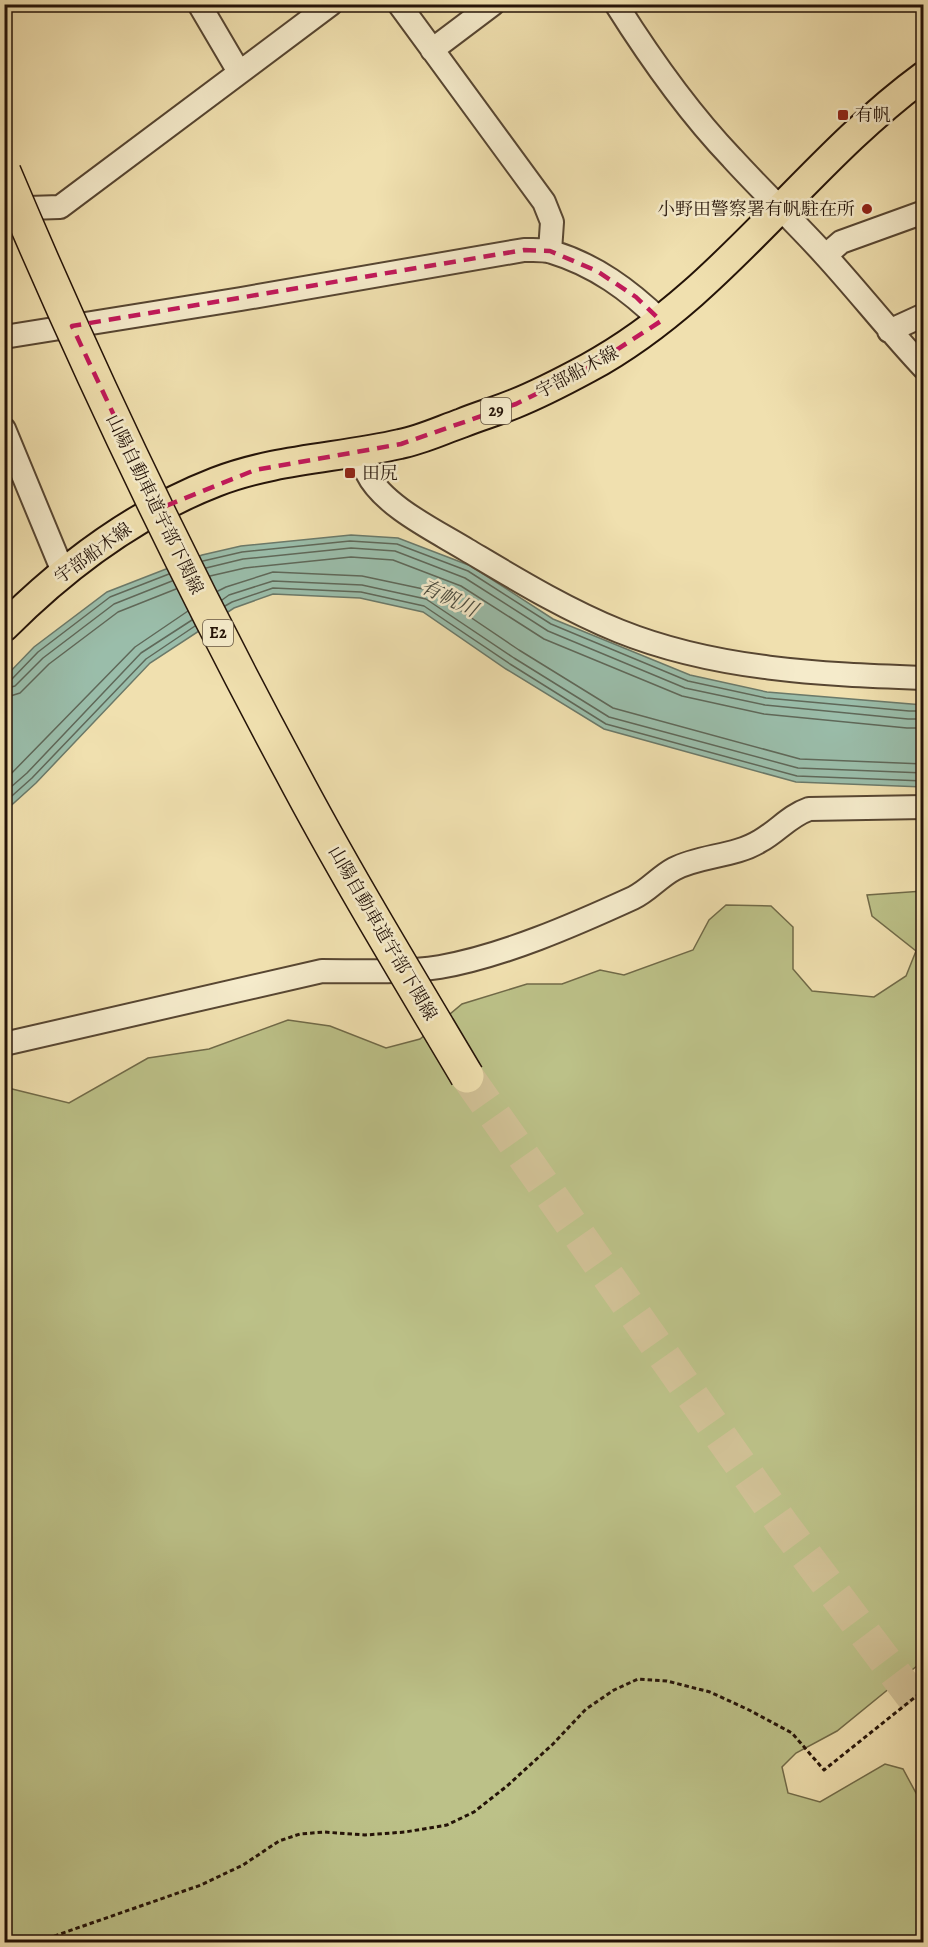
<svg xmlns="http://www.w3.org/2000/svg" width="928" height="1947" font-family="Alegreya,'Noto Serif JP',serif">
  <rect width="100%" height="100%" fill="#f0e0af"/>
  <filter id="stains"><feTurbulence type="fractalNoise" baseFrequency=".00333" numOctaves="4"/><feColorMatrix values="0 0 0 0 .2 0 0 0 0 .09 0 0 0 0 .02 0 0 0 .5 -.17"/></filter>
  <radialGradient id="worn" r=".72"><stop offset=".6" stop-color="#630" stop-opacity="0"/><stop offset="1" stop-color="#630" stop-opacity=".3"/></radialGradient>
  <path fill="#bcc188" stroke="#706a48" stroke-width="1.5" d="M923 891V1661L837 1731 796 1753 782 1767 788 1793 820 1802 885 1764 903 1769 923 1806V1942H5L4 1087 69 1103 148 1058 209 1049 288 1020 330 1026 386 1048 420 1039 462 1004 527 984H562L600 970 624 975 693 950 709 920 726 905 771 906 793 927V969L812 991 874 997 906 976 916 951 872 916 867 895Z"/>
  <path fill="#9abdaa" stroke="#6b7969" stroke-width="1.5" d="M351 535 398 538 471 566 553 619 690 675 767 692 923 705V787L796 782 604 729 506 669 423 612 360 598 273 594 234 608 150 663 36 783 5 811V677L34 647 107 592 202 555 241 546Z"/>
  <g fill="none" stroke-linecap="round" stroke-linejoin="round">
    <path stroke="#5f6859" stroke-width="1.5" d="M203 561 242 552 350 541 397 544 468 571 551 624 688 681 766 698 909 711H924
      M206 568 243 559 351 548 395 551 465 578 548 631 685 688 765 705 908 719H924
      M210 576 245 568 351 557 393 560 461 586 544 639 682 696 764 714 907 728H924
      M218 591 226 587 273 572 362 576 428 590 436 594 519 650 613 708 800 759 924 764
      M222 600 229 595 273 581 362 585 426 599 514 658 609 717 798 768 924 773
      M225 606 232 602 273 588 361 592 424 606 510 664 606 724 797 776 924 781
      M4 681 11 680 38 652 110 597 169 574
      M4 689 15 686 43 658 114 604 172 581
      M4 698 20 693 49 664 118 612 176 589
      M4 781 135 647 188 611
      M4 793 27 773 141 653 192 620
      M4 803 32 778 146 659 195 626"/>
    <path stroke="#d1c196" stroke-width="33" stroke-dasharray="33 16" stroke-linecap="butt" d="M467 1076 783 1525 924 1712"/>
    <defs>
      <path id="minor" d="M199 4 239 72
        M399 4 544 202 552 222 550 251
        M616 4C650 58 688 112 732 158 762 191 794 221 824 254 858 291 889 331 924 368
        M432 50 493 4
        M7 212 28 208 60 207 331 4
        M826 255 841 242 924 212
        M889 331 924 315
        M4 337 241 299 524 250C533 250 543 249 552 252 595 265 629 290 661 321
        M4 429 64 574
        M361 451C363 458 364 466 367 473 383 506 436 531 467 550 516 579 565 609 619 631 716 670 821 674 924 678
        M4 1044 322 971C361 971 401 973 440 967 503 956 574 925 633 898 648 891 659 877 674 869 701 855 734 857 760 841 778 831 789 816 809 809L924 807"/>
      <path id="major" d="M4 627C65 566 136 513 216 482 275 459 339 458 400 444 421 440 442 430 462 423 479 416 497 411 514 404 539 394 564 381 588 368 721 296 804 164 924 76"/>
    </defs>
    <use href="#minor" stroke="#574632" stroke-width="26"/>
    <use href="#major" stroke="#241308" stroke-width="32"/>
    <path stroke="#241308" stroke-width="3" stroke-dasharray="4.5 3" stroke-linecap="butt" d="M40 1941 201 1885 243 1865 279 1841 300 1834 324 1832 365 1835 405 1832 447 1825 474 1812 507 1786 553 1744 586 1709 614 1690 638 1679 667 1681 710 1692 749 1710 792 1733 824 1770 924 1690"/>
    <use href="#minor" stroke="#f5ebcb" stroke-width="22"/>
    <use href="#major" stroke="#f0e0af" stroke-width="28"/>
    <defs>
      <path id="highway-bridge" d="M4 172C90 376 186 576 291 771 346 875 407 975 467 1076"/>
    </defs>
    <use href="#highway-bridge" stroke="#241308" stroke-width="36" stroke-linecap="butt"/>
    <use href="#highway-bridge" stroke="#f0e0af" stroke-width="33"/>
  </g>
  <path fill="none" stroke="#c2185b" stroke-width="4.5" stroke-dasharray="12 8" stroke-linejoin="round" d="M524 250 550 251 597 271 636 297 661 321 590 367 516 404 401 444 255 470 158 509 72 326Z"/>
  <g fill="#8f2418" stroke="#f5ebcb" stroke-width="2">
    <rect x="837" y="109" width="12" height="12" rx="3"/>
    <circle cx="867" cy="209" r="6"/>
    <rect x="344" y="467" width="12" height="12" rx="3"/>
  </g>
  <g text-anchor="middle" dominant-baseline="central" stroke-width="5" stroke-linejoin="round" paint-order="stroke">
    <g fill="#f5ebcb" stroke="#635442" stroke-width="1.5">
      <rect x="481" y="398" width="30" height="26" rx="4.5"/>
      <rect x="203" y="620" width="30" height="26" rx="4.5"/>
    </g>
    <g font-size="16" font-weight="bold" fill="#241308">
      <text x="496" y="411">29</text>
      <text x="218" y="633">E2</text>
    </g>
    <g font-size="18" fill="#241308" stroke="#f5ebcb" text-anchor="start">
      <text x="855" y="115">有帆</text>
      <text x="855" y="209" text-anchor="end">小野田警察署有帆駐在所</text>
      <text x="362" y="473">田尻</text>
    </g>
    <g font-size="18" fill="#241308" stroke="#f5ebcb">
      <text transform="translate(577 372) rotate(-28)">宇部船木線</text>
      <text transform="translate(155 504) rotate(64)">山陽自動車道宇部下関線</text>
      <text transform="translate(93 553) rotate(-36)">宇部船木線</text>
      <text transform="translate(383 933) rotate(60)">山陽自動車道宇部下関線</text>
    </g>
    <g font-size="20" font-style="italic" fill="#4d4e41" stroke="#f5ebcb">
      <text transform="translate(449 598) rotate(26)">有帆川</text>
    </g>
  </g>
  <rect width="928" height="1947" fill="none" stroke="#f0e0af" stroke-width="24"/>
  <rect x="6" y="6" width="916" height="1935" fill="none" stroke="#241308" stroke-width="3"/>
  <rect x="12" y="12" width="904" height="1923" fill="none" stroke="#241308" stroke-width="1.5"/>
  <rect width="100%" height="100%" filter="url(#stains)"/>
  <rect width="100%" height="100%" fill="url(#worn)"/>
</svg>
